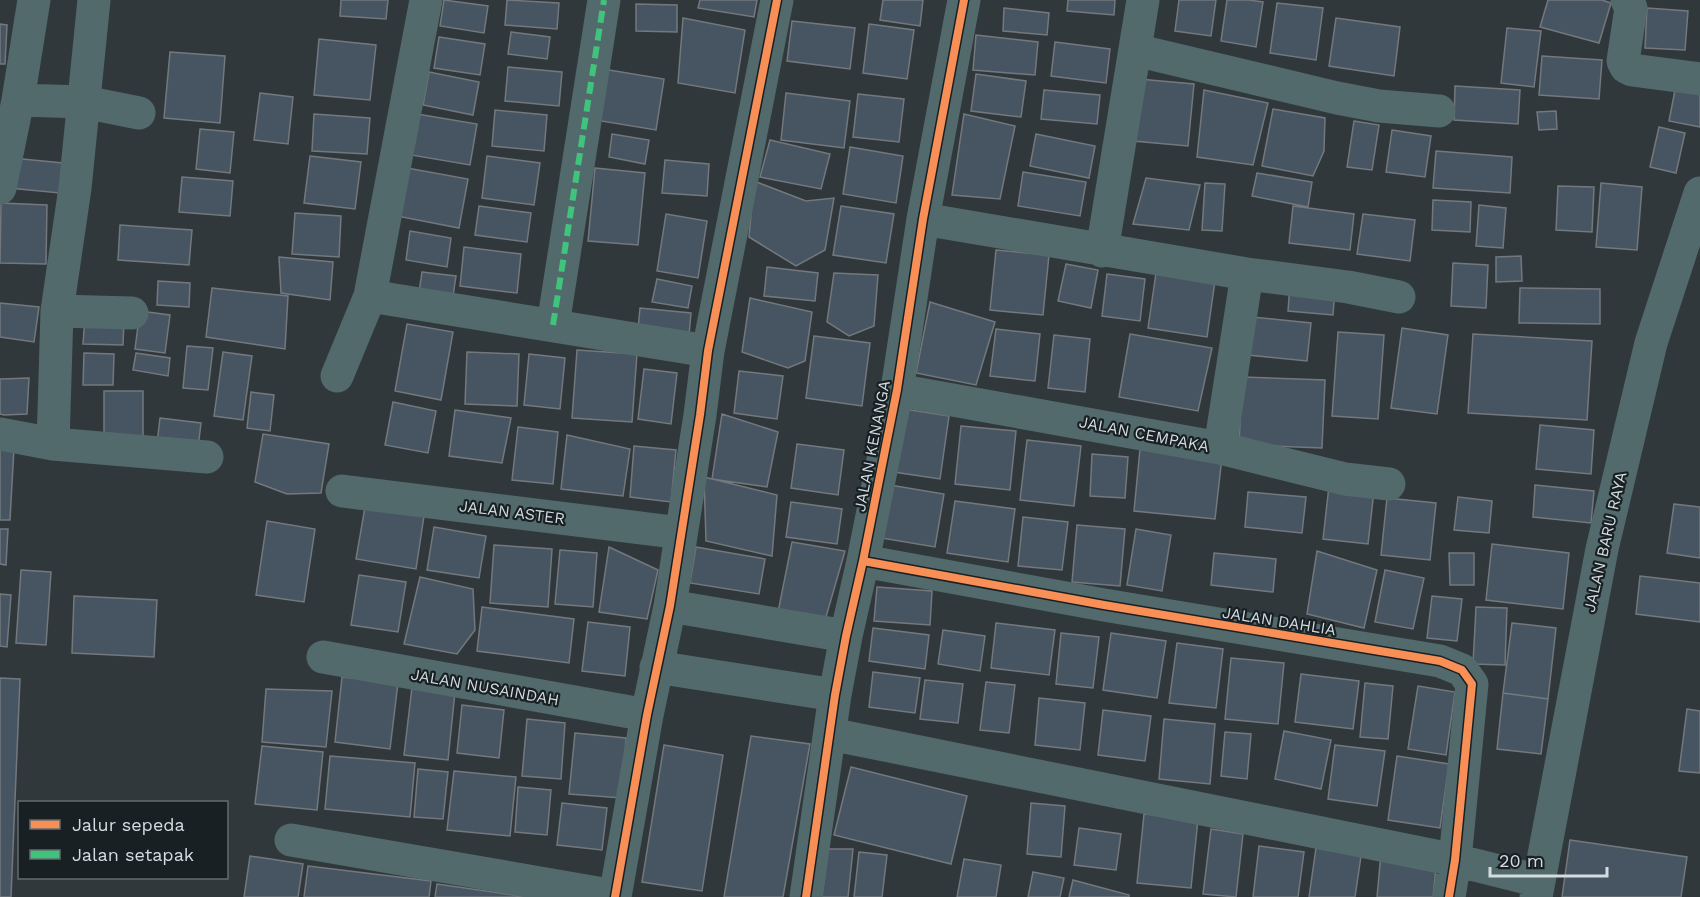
<svg xmlns="http://www.w3.org/2000/svg" width="1700" height="897" font-family="'Work Sans',sans-serif">
  <rect width="100%" height="100%" fill="#30383c"/>
  <path fill="#475562" stroke="#73787d" stroke-width="1.5" d="M341 0H388L386 19 340 16Z
    M444 0 488 6 484 33 440 26Z
    M507 0 559 3 557 29 505 25Z
    M700 0H757L754 17 698 8Z
    M883 0H923L920 26 880 20Z
    M1068 0H1115L1114 15 1067 11Z
    M1179 0H1216L1211 36 1175 31Z
    M1227 0H1249L1263 2 1256 47 1221 41Z
    M1548 0H1602L1611 3 1599 43 1540 27Z
    M1277 3 1323 8 1316 60 1270 53Z
    M636 4 677 5V32L636 31Z
    M1004 8 1049 13 1047 35 1003 31Z
    M1647 8 1688 11 1685 50 1645 48Z
    M683 18 745 30 735 93 678 83Z
    M1336 18 1400 27 1394 76 1329 66Z
    M792 21 855 28 850 69 787 61Z
    M0 24 7 25 5 64H0Z
    M869 24 914 30 907 79 863 73Z
    M1507 28 1541 31 1534 87 1501 83Z
    M511 32 550 37 547 59 508 54Z
    M976 35 1038 42 1035 75 973 70Z
    M439 37 485 44 480 75 434 68Z
    M319 39 376 45 370 100 314 95Z
    M1055 42 1110 49 1106 83 1051 76Z
    M170 52 225 56 220 123 164 118Z
    M1542 56 1602 60 1599 99 1539 95Z
    M508 67 562 72 559 106 505 101Z
    M603 69 664 79 656 130 595 120Z
    M429 72 479 82 473 115 423 105Z
    M976 74 1026 81 1021 117 971 111Z
    M1139 79 1194 84 1188 146 1133 141Z
    M1676 85 1700 90V127L1669 121Z
    M1455 86 1520 90 1518 124 1454 120Z
    M1044 90 1100 95 1097 124 1041 119Z
    M1204 90 1268 103 1253 165 1197 157Z
    M260 93 293 97 288 144 254 140Z
    M786 93 850 101 844 148 781 140Z
    M858 94 904 99 899 142 853 137Z
    M1273 109 1325 118 1324 151 1313 176 1262 166Z
    M495 110 547 115 544 151 492 146Z
    M1556 111 1557 129 1539 130 1537 112Z
    M314 114 370 118 367 154 312 151Z
    M417 114 477 124 470 165 411 155Z
    M964 114 1015 126 1000 199 952 195Z
    M1354 121 1379 125 1372 170 1347 167Z
    M1659 127 1685 133 1676 173 1650 167Z
    M200 129 234 132 230 173 196 169Z
    M1392 130 1431 136 1425 177 1386 172Z
    M612 134 649 140 645 164 609 157Z
    M1036 134 1095 146 1089 178 1030 166Z
    M770 140 830 154 821 189 760 177Z
    M850 147 903 156 896 203 843 194Z
    M1436 151 1512 157 1510 193 1433 188Z
    M310 156 361 162 355 209 304 203Z
    M487 156 540 163 534 205 482 198Z
    M12 158 63 163 60 193 9 188Z
    M665 160 709 164 707 196 662 193Z
    M407 168 468 179 459 228 397 216Z
    M595 168 645 173 638 245 588 241Z
    M1023 172 1086 182 1080 216 1018 206Z
    M1257 173 1312 182 1308 207 1252 196Z
    M182 177 233 181 230 216 179 212Z
    M1146 178 1200 185 1189 230 1133 224Z
    M754 181 806 201 834 198 825 250 796 266 749 237Z
    M1205 183 1225 184 1222 231 1202 230Z
    M1601 183 1642 187 1637 250 1596 247Z
    M1558 186 1594 187 1592 232 1556 230Z
    M1433 200 1471 202 1470 232 1432 230Z
    M1 203 47 205 46 264 0 263Z
    M1479 205 1506 208 1503 248 1476 246Z
    M479 206 531 213 527 242 475 235Z
    M841 206 894 214 886 263 833 255Z
    M1293 206 1354 214 1350 250 1289 243Z
    M295 213 341 216 339 257 292 254Z
    M666 214 707 221 698 278 657 271Z
    M1363 214 1415 220 1410 261 1357 254Z
    M120 225 192 230 189 265 118 260Z
    M410 231 451 238 447 267 406 260Z
    M464 247 521 254 517 293 460 286Z
    M996 250 1049 255 1043 315 990 310Z
    M1521 256 1522 281 1496 282V257Z
    M279 257 333 262 330 300 281 293Z
    M1453 263 1488 265 1486 308 1451 306Z
    M1066 264 1098 270 1091 308 1058 301Z
    M767 267 818 273 815 301 764 296Z
    M422 272 456 276 453 296 419 292Z
    M834 273 878 275 874 326 849 336 827 322Z
    M1156 273 1215 281 1207 337 1148 328Z
    M1107 274 1145 279 1140 321 1102 316Z
    M657 279 692 286 688 308 652 302Z
    M158 281 190 283 189 307 157 305Z
    M1290 285 1335 289 1333 315 1288 311Z
    M212 288 288 296 285 349 206 337Z
    M1520 288 1600 289V324L1519 323Z
    M750 298 812 312 805 361 788 368 742 352Z
    M930 302 995 322 976 385 916 373Z
    M0 303 39 307 34 342 0 337Z
    M640 308 691 313 689 335 638 329Z
    M140 311 170 315 165 353 135 349Z
    M1252 317 1311 323 1307 361 1248 355Z
    M85 318 124 320 123 345 83 344Z
    M407 324 453 332 441 400 395 391Z
    M1402 328 1448 335 1437 414 1391 408Z
    M996 329 1040 334 1035 381 990 376Z
    M1338 332 1384 335 1378 419 1332 416Z
    M1130 334 1212 348 1198 411 1119 397Z
    M1473 334 1592 341 1587 420 1468 413Z
    M1054 335 1090 339 1085 392 1048 388Z
    M814 336 870 343 862 406 806 398Z
    M187 346 213 348 208 390 183 388Z
    M577 350 637 354 632 422 572 418Z
    M223 352 252 356 243 420 214 416Z
    M467 352 519 354 517 406 465 404Z
    M84 353 114 354 113 385H83Z
    M136 353 170 358 168 376 133 370Z
    M529 354 565 358 560 409 524 405Z
    M644 369 677 373 671 424 638 419Z
    M739 371 783 376 777 419 734 413Z
    M1242 377 1325 380 1322 448 1239 445Z
    M29 378 27 414 4 415 0 414V379Z
    M104 391H143V439H104Z
    M251 392 274 395 270 431 247 428Z
    M393 402 436 411 428 453 385 445Z
    M904 409 949 416 940 479 894 472Z
    M455 410 511 418 502 463 449 456Z
    M722 414 778 432 767 487 712 479Z
    M160 418 201 423 198 448 157 443Z
    M1540 425 1594 430 1591 474 1536 469Z
    M961 426 1016 431 1010 490 955 484Z
    M518 427 558 432 553 484 512 480Z
    M263 434 329 444 321 493 287 494 255 482Z
    M567 435 630 449 623 496 561 489Z
    M1027 440 1081 446 1074 506 1020 500Z
    M797 444 844 450 838 495 791 488Z
    M634 446 676 450 671 502 630 497Z
    M0 448H14L10 520H0Z
    M1140 449 1222 457 1215 519 1134 511Z
    M1092 454 1128 457 1125 498 1090 496Z
    M704 477 777 495 772 556 706 541Z
    M890 485 944 494 935 547 881 538Z
    M1535 485 1594 491 1591 523 1533 517Z
    M1329 486 1374 491 1368 544 1323 539Z
    M1248 492 1306 497 1302 533 1245 527Z
    M1458 497 1492 501 1489 533 1454 530Z
    M1387 498 1436 503 1430 560 1381 555Z
    M955 501 1015 509 1008 562 947 553Z
    M791 502 842 509 837 544 786 537Z
    M1674 504 1700 507V558L1667 553Z
    M365 507 424 516 416 569 356 559Z
    M1023 517 1068 522 1062 570 1018 566Z
    M267 521 315 529 304 602 256 595Z
    M1077 525 1125 529 1120 586 1072 582Z
    M434 527 486 536 479 578 427 570Z
    M0 529H8L6 565 0 564Z
    M1136 529 1171 535 1162 591 1127 585Z
    M792 542 845 551 824 624 777 617Z
    M1492 544 1569 553 1563 609 1486 600Z
    M494 545 552 549 548 607 490 603Z
    M609 547 658 570 647 619 599 612Z
    M696 547 765 559 759 594 690 583Z
    M560 550 597 553 593 607 555 604Z
    M1317 551 1377 570 1364 628 1307 614Z
    M1214 553 1276 559 1273 592 1211 585Z
    M1449 553H1474V585H1450Z
    M21 570 51 572 46 645 16 643Z
    M1385 570 1424 578 1413 629 1375 622Z
    M359 575 406 582 398 632 351 625Z
    M1640 576 1700 583V622L1636 614Z
    M420 577 473 589 475 630 457 654 404 644Z
    M877 587 932 591 930 625 874 621Z
    M0 594 11 595 7 647 0 646Z
    M74 596 157 600 154 657 72 653Z
    M1432 596 1462 599 1457 641 1427 638Z
    M482 607 574 619 569 663 477 651Z
    M1476 607 1507 608 1505 665 1473 664Z
    M588 622 630 627 625 676 582 671Z
    M996 623 1055 630 1049 675 991 668Z
    M1512 623 1556 628 1548 699 1503 693Z
    M873 628 929 635 925 669 869 661Z
    M943 630 985 636 980 671 938 664Z
    M1061 633 1099 637 1093 688 1056 684Z
    M1111 633 1166 641 1157 698 1103 690Z
    M1177 643 1223 649 1216 708 1169 703Z
    M1231 658 1284 663 1278 724 1225 719Z
    M873 672 920 678 915 713 869 707Z
    M1301 674 1359 681 1353 729 1295 722Z
    M342 677 398 683 390 749 335 742Z
    M0 678 20 679 11 897H0Z
    M925 680 963 684 958 723 920 719Z
    M986 682 1015 685 1009 733 980 730Z
    M1365 683 1393 686 1388 739 1360 737Z
    M1418 686 1455 692 1446 755 1408 749Z
    M412 687 455 692 448 760 404 755Z
    M266 689 332 691 326 747 262 742Z
    M1503 693 1548 699 1541 754 1497 749Z
    M1039 698 1085 703 1080 750 1035 745Z
    M462 705 504 710 499 758 457 753Z
    M1687 709 1700 711V773L1679 771Z
    M1103 710 1151 716 1145 761 1098 755Z
    M527 719 565 723 561 779 522 776Z
    M1164 719 1215 724 1210 784 1159 779Z
    M1284 731 1331 740 1321 789 1275 779Z
    M1225 732 1251 734 1247 779 1221 776Z
    M575 733 626 738 622 798 569 794Z
    M751 736 810 744 783 897H724Z
    M664 745 723 755 702 891 642 882Z
    M1335 745 1385 751 1377 806 1328 799Z
    M262 746 323 752 317 810 255 804Z
    M330 756 415 763 410 817 325 809Z
    M1397 756 1449 764 1440 828 1388 820Z
    M851 767 967 796 951 864 834 835Z
    M418 769 448 772 443 819 414 817Z
    M454 771 516 777 510 836 447 830Z
    M518 787 551 790 547 835 515 832Z
    M562 803 607 808 602 850 557 845Z
    M1031 803 1065 806 1061 857 1027 854Z
    M1144 814 1198 819 1191 888 1137 883Z
    M1079 828 1121 834 1116 870 1074 865Z
    M1211 829 1243 834 1236 897 1203 894Z
    M1570 840 1687 857 1681 897H1562Z
    M1259 846 1304 852 1298 897H1253Z
    M1316 848 1361 856 1355 897H1309Z
    M828 849H853L848 897H822Z
    M859 852 887 855 882 897H854Z
    M1381 853 1437 859 1433 897H1377Z
    M250 856 303 864 298 897H244Z
    M964 859 1001 865 996 897H957Z
    M308 866 431 881 429 897H304Z
    M1033 872 1064 878 1060 897H1028Z
    M1073 880 1129 895V897H1069Z
    M437 884 527 897H435Z"/>
  <g fill="none" stroke-linecap="round" stroke-linejoin="round">
    <path stroke="#526a6c" stroke-width="33" d="M94 0 75 188 57 311 132 313
      M1627 0 1631 8 1623 61 1626 67 1632 70 1700 79
      M1135 50 1337 98 1379 106 1439 111
      M18 100 84 102 139 113
      M0 188 18 100 34 0
      M923 219 1247 274 1348 287 1399 297
      M1102 251 1143 0
      M370 296 708 351
      M57 311 53 444 207 457
      M553 325 604 0
      M337 376 370 296 426 0
      M897 390 1220 448 1345 479 1389 484
      M0 434 53 444
      M1220 448 1247 274
      M342 491 681 533
      M863 561 1104 605 1440 661 1462 670 1472 684 1455 860 1449 897
      M670 606 846 636
      M323 657 647 715
      M656 667 835 695
      M830 734 1455 860 1539 881
      M291 840 615 896
      M615 897 647 715 670 606 700 415 708 351 777 0
      M806 897 835 695 846 636 863 561 897 390 923 219 964 0
      M1536 897 1602 549 1651 343 1700 193"/>
    <path stroke="#40c37c" stroke-width="6" stroke-dasharray="12 6" stroke-linecap="butt" d="M553 325 604 0"/>
    <defs>
      <path id="cycleway" d="M863 561 1104 605 1440 661 1462 670 1472 684 1455 860 1449 897
        M615 897 647 715 670 606 700 415 708 351 777 0
        M806 897 835 695 846 636 863 561 897 390 923 219 964 0"/>
    </defs>
    <use href="#cycleway" stroke="#192023" stroke-width="11"/>
    <use href="#cycleway" stroke="#f78f57" stroke-width="8"/>
  </g>
  <g text-anchor="middle" dominant-baseline="central" stroke-width="4.5" stroke-linejoin="round" paint-order="stroke">
    <g font-size="16" fill="#d3dce0" stroke="#192023">
      <text transform="translate(1144 434) rotate(11)">JALAN CEMPAKA</text>
      <text transform="translate(872 446) rotate(-79)">JALAN KENANGA</text>
      <text transform="translate(512 512) rotate(7)">JALAN ASTER</text>
      <text transform="translate(1605 542) rotate(-77)">JALAN BARU RAYA</text>
      <text transform="translate(1279 621) rotate(9)">JALAN DAHLIA</text>
      <text transform="translate(485 687) rotate(10)">JALAN NUSAINDAH</text>
    </g>
  </g>
  <rect x="18" y="801" width="210" height="78" fill="#192023" stroke="#636b6f" stroke-width="1.5"/>
  <rect x="30" y="820" width="30" height="9" fill="#f78f57" stroke="#636b6f" stroke-width="1.5"/>
  <text x="72" y="831" font-size="18" fill="#d3dce0">Jalur sepeda</text>
  <rect x="30" y="850" width="30" height="9" fill="#40c37c" stroke="#636b6f" stroke-width="1.5"/>
  <text x="72" y="861" font-size="18" fill="#d3dce0">Jalan setapak</text>
  <path d="M1490 867v9h117v-9" fill="none" stroke="#d3dce0" stroke-width="3"/>
  <text x="1499" y="867" font-size="18" fill="#d3dce0" stroke="#192023" stroke-width="4.5" paint-order="stroke">20 m</text>
</svg>
